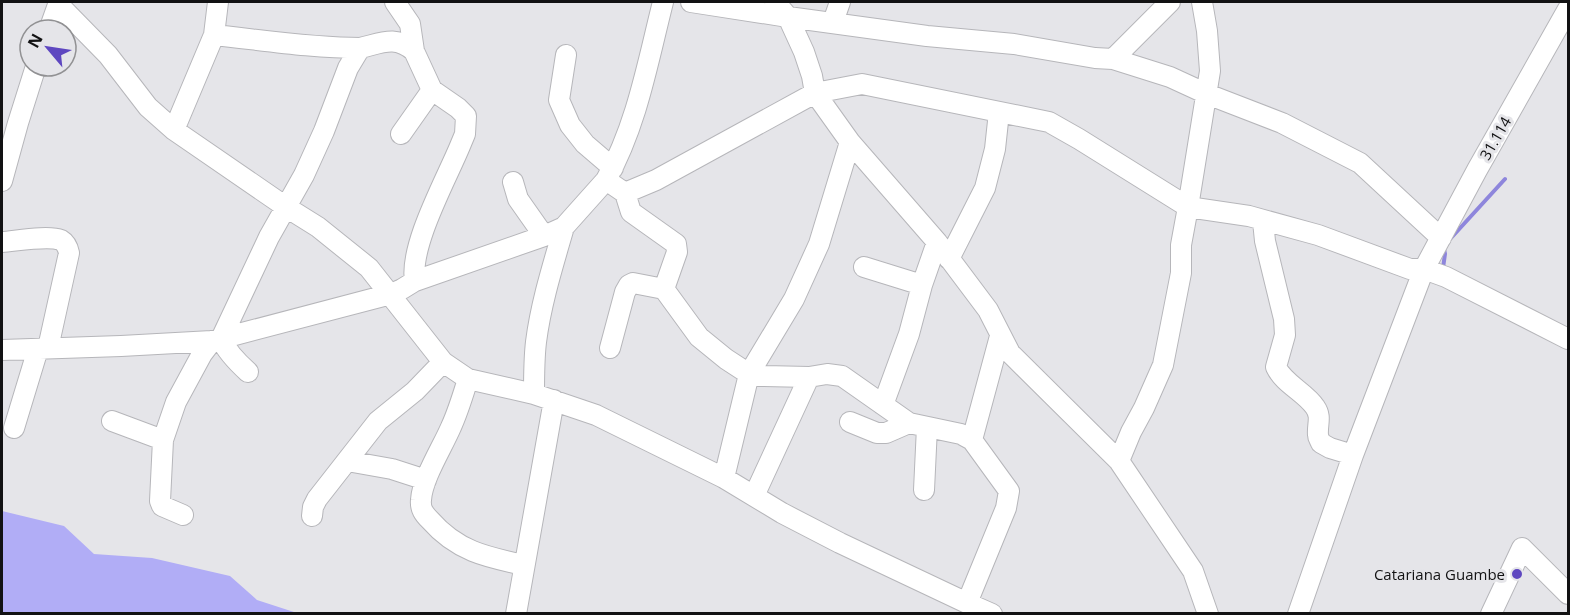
<svg xmlns="http://www.w3.org/2000/svg" width="1570" height="615" font-family="'Open Sans',sans-serif">
  <rect width="100%" height="100%" fill="#e5e5e9"/>
  <path fill="#b1adf6" d="M2 511 64 526 94 554 152 558 230 576 257 600 297 613H2Z"/>
  <g fill="none" stroke-linecap="round" stroke-linejoin="round">
    <path stroke="#8e86dc" stroke-width="4" d="M1451 238 1505 179
      M1443 268 1445 254 1444 249"/>
    <defs>
      <path id="minor" d="M395 2 410 24 414 51 432 90 458 108 466 116 465 134 460 146C446 180 409 246 415 281
        M691 2 788 17 804 52 812 76 815 93 850 142 937 242 988 310 1010 353 1119 461 1193 571 1208 614
        M775 2 788 17 927 36 1014 44 1095 58 1113 59 1170 2
        M1202 2 1207 31 1210 71 1188 207 1249 216 1318 235 1410 269H1424L1446 277 1568 339
        M58 4 108 55 148 107 174 130 286 207 318 227 369 268 443 362 468 379 534 394 596 415 724 478 782 513 840 543 967 603 992 614
        M833 22 840 2
        M49 30 59 2
        M214 35C262 40 312 48 360 48
        M566 55 559 100 570 125 585 144 613 168
        M1113 59 1170 77 1207 94 1282 123 1360 163 1441 238
        M174 130 214 35 218 2
        M401 134 432 90
        M606 180C637 125 648 61 663 2
        M2 181 18 123 36 66
        M513 182 518 199 544 236
        M625 193 631 212 676 244 677 252 664 289 699 337 726 359 749 374 764 376 809 377 827 374 842 376 909 423 961 434 972 440 1009 491 1006 508 967 603
        M1263 221 1265 241 1284 319 1285 335 1276 367C1284 384 1305 392 1315 407 1322 417 1317 424 1318 435 1318 438 1320 440 1321 443L1330 448 1353 455
        M2 242C16 241 48 235 61 240 66 243 68 248 69 253L48 348
        M949 259 985 188 995 149 999 112
        M864 267 922 285
        M610 348 625 292 629 285 633 283 664 289
        M2 350 121 346 212 341 391 294 402 289 415 281 544 236 564 227 606 180 625 193 656 180 815 93 862 84 1049 122 1079 139 1188 207 1181 245V273L1163 365 1144 408 1131 432 1119 461
        M248 372C237 362 227 352 221 339L269 237 304 175 324 131 348 68 360 48C382 43 395 35 414 51
        M468 379C463 395 458 412 451 427 442 448 422 479 421 500 420 509 424 514 430 520 457 551 486 557 524 565
        M534 394C534 376 534 359 536 342 541 303 553 265 564 227
        M883 405 909 334 922 285 937 242
        M112 421 163 440
        M850 422 877 433H886L909 423
        M14 428 38 349
        M972 440 1000 336
        M347 461 392 469 426 480
        M724 478 749 374 794 299 819 244 850 142
        M924 490 927 427
        M754 496 809 377
        M183 515 162 506 160 501 163 440 176 402 202 354 212 341
        M312 516 313 507 317 499 378 421 415 391 443 362
        M516 614 554 400
        M1298 614 1353 455 1424 269 1477 170 1568 9
        M1491 614 1522 548 1568 594"/>
    </defs>
    <use href="#minor" stroke="#b6b6ba" stroke-width="22"/>
    <use href="#minor" stroke="#fff" stroke-width="20"/>
  </g>
  <circle fill="#5e47c0" stroke="#e5e5e9" stroke-width="2" cx="1517" cy="574" r="6"/>
  <g text-anchor="middle" dominant-baseline="central" stroke-width="6" stroke-linejoin="round" paint-order="stroke">
    <g font-size="15" fill="#121213" stroke="#e5e5e9">
      <text transform="translate(1495 138) rotate(-60)">31.114</text>
    </g>
    <g font-size="15" fill="#121213" stroke="#e5e5e9" text-anchor="end">
      <text x="1505" y="574">Catariana Guambe</text>
    </g>
  </g>
  <rect width="1570" height="615" fill="none" stroke="#121213" stroke-width="6"/>
  <g transform="translate(48 48) rotate(299)"><circle r="28" fill="#e5e5e9" stroke="#919193" stroke-width="1.5"/>
  <path d="M0-4.5L10 22L0 15L-10 22Z" fill="#5e47c0"/>
  <text y="-9" font-size="16" font-weight="bold" text-anchor="middle" fill="#121213">N</text>
  </g>
</svg>
